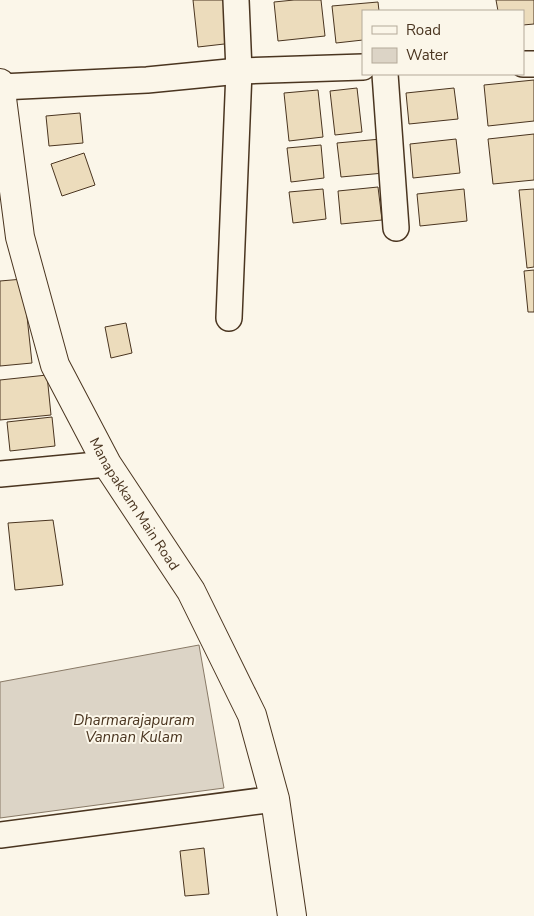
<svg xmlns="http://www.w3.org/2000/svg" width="534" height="916" font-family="'Nunito Sans',sans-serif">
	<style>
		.water { fill: #dcd4c6; stroke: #887966 }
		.building { fill: #ecdcbc; stroke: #4a3520 }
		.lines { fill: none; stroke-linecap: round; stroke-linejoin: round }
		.minor-casing { stroke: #4a3520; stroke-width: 28 }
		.secondary-casing { stroke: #4a3520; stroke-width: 30 }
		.minor { stroke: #fbf6e9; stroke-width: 25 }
		.secondary { stroke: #fbf6e9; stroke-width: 28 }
		.labels { text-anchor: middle; stroke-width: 4; stroke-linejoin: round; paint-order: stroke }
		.street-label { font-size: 14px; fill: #4a3520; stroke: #fbf6e9 }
		.water-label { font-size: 15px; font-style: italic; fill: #4a3520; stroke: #fbf6e9 }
	</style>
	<rect width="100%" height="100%" fill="#fbf6e9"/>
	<polygon class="water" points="199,645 224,788 0,818 0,682"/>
	<g class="building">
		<polygon points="193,0 228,0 233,43 198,47"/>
		<polygon points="294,0 321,0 325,36 278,41 274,2"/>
		<polygon points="496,0 534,0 534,24 523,25 523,11 498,11"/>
		<polygon points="378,2 379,11 363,11 363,40 336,43 332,6"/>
		<polygon points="534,80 534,121 488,126 484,85"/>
		<polygon points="357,88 362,132 335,135 330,91"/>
		<polygon points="454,88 458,119 409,124 406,93"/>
		<polygon points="318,90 323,137 289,141 284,93"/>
		<polygon points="80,113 83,143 49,146 46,116"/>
		<polygon points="534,134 534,180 493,184 488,139"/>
		<polygon points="381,139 384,173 341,177 337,143"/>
		<polygon points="456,139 460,173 413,178 410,144"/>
		<polygon points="321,145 324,178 291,182 287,148"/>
		<polygon points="84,153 95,185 62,196 51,164"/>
		<polygon points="378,187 382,220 341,224 338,191"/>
		<polygon points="323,189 326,219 293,223 289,192"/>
		<polygon points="464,189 467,221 420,226 417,194"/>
		<polygon points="534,189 534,267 527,268 519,190"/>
		<polygon points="534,270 534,312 528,312 524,271"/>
		<polygon points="23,279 32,363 0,366 0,281"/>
		<polygon points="126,323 132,353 111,358 105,327"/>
		<polygon points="47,375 51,415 0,420 0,380"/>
		<polygon points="52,417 55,446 10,451 7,422"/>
		<polygon points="53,520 63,585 15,590 8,523"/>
		<polygon points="204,848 209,894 185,896 180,851"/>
	</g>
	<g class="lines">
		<defs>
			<g id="minor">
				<polyline points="523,64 534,64"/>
				<polyline points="385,74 396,228"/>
				<polyline points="1,87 147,80 239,71 363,67"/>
				<polyline points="229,318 239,71 236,0"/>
				<polyline points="0,474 107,464"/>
				<polyline points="0,835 275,799"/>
			</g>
			<g id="secondary">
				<path id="s1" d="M0 83 20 237 55 365 107 464 191 591 252 715 275 799 292 916"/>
			</g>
		</defs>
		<use href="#minor" class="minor-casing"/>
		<use href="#secondary" class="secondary-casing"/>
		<use href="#minor" class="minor"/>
		<use href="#secondary" class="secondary"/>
	</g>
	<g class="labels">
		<g class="street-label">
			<text dy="5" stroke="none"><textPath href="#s1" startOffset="448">Manapakkam Main Road</textPath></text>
		</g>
		<g class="water-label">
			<text x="134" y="725">Dharmarajapuram<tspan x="134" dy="17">Vannan Kulam</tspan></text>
		</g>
	</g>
	<rect x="362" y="10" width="162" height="65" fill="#fbf6e9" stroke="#b4a999"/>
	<rect x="372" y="26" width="25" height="8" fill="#fbf6e9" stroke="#b4a999"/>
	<text x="406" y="35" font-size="15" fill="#4a3520">Road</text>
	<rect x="372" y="48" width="25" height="15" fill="#dcd4c6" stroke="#b4a999"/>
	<text x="406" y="60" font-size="15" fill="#4a3520">Water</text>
</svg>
